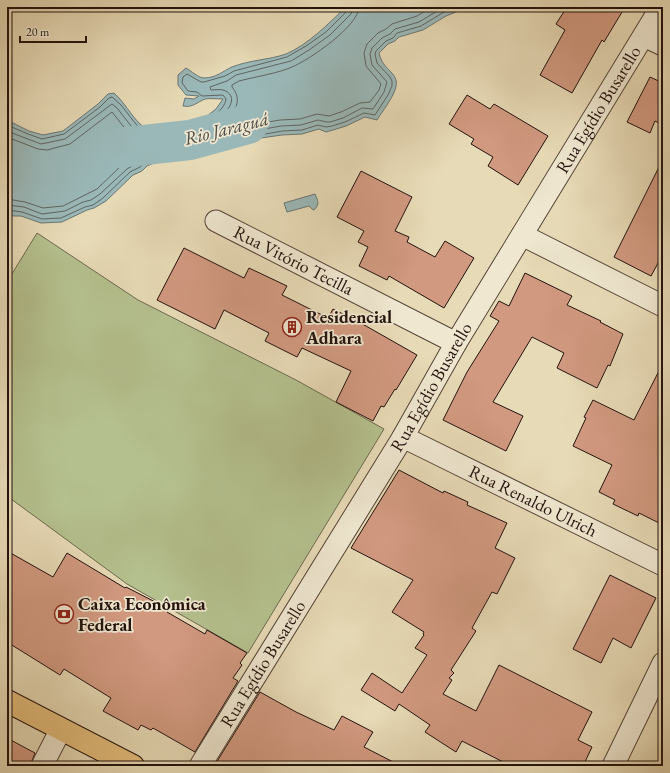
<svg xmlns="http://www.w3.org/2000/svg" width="670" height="773" font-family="'EB Garamond',serif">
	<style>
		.green { fill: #b4c08e; stroke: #6c694d }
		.water { fill: #9ab8b8; stroke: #6a7673 }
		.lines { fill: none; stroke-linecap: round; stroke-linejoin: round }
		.shore { stroke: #5e6562; stroke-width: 1 }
		.river { stroke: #9ab8b8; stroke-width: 40 }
		.building { fill: #d19980; stroke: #23120c }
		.street-casing { stroke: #544436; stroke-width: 23 }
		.primary-casing { stroke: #23120c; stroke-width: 24 }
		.street { stroke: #efe7d0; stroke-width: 21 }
		.primary { stroke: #e4bd7b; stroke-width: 22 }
		.labels { text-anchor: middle; stroke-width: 3.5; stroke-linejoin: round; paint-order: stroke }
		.street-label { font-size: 18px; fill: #23120c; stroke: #efe7d0 }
		.poi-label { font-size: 18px; font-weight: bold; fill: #23120c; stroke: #efe7d0; text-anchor: start }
		.water-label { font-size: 19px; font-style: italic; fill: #4d4c48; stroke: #efe7d0 }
	</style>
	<rect width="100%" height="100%" fill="#e7dab6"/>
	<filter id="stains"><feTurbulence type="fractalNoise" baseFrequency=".005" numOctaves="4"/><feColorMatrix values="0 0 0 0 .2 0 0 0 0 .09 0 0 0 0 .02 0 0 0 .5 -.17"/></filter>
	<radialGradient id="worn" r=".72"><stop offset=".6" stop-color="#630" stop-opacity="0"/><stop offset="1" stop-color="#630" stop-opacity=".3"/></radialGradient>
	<polygon class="green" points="37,233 138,300 296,380 384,429 248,653 127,584 7,496 7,282"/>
	<g class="water">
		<path d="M346 7H462L456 12 446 16 423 30 399 37 395 41 388 44 379 53C381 62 385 66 391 72 393 74 395 77 396 80 399 91 383 110 377 120L365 117 346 126 333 130 326 132 319 129 302 134 282 135 254 139 220 147 200 155 187 156 174 160 154 163 147 166 142 171 133 175 106 201 94 208 87 210 62 222 41 223 21 216H13L7 213V120L29 131 43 135 63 131 98 104 108 94 114 93C125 103 130 114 140 124 147 130 167 140 175 144L183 139 191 141 195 138 190 135V129L216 109 223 99C218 99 210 98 205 99 197 102 193 108 183 106L185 98 194 99 199 96 186 95 178 85V75L186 68C191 71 199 78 204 78 216 78 223 71 232 67 249 60 269 60 286 54 309 44 328 24 346 7Z"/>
		<path d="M315 194C318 201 320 204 314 210L312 209 309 206 287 212 284 203Z"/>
	</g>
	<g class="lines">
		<g class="shore">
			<path d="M353 7 351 14 330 35 309 50 291 61 236 75 227 81 210 87 211 90C215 90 219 89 223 90 227 91 229 93 231 96 236 109 210 125 202 131L204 143 253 131 281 126 301 125 318 120 327 122H330L343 118 362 108 373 109 384 92 387 82 372 65 370 54 372 48 382 38 390 34 395 29 419 22 444 7"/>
			<path d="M359 7C359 26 309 60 292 67 279 73 254 77 239 81L232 85V87C247 105 227 119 214 130V132L231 130 251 125 280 120 300 119 317 114 329 116 341 112 360 103 370 102 379 90 381 84 366 66 364 53 367 44 378 33 386 29 392 24 417 16 432 7"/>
			<path d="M7 125 28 134 42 139 64 134 100 107 109 98 112 97 121 105 139 128 157 138 162 142 175 148 184 144 193 145 198 139 195 131C203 124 225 111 226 99L223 95 202 96 197 92 188 91 182 83 183 77 187 74 201 82H204L225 76 234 71 287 57 306 46 326 32 347 11 348 7"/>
			<polyline points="7,131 41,144 65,139 112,104 117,108 135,131 166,151 165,153 152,154 143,158 137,163 127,169 100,194 91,200 83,202 65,211 42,214 24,207 7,205"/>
			<polyline points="7,137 38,149 47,150 70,144 112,112 131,136 149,148 123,164 97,189 63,206 43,208 25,202 7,199"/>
			<polyline points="7,210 22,212 42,219 61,218 85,207 93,205 103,198 130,172 140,167 145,162 152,159 173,157 186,152 200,151 219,144 254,136 282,131 302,130 318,125 326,127 332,126 345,122 364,113 375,115 388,95 392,86 392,81 390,77 377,63 375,54 376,51 386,41 393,38 397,33 421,26 444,12 456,7"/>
		</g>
		<polyline class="river" points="117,148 190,140 248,124"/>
	</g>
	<g class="building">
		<polygon points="567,7 625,7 604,42 602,40 572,93 540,75 565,30 556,24"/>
		<polygon points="650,77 663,83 663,125 655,121 650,133 627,122"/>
		<polygon points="467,95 490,109 494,104 548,136 518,185 488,166 493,157 471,144 474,139 449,124"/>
		<polygon points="663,159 663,254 651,276 614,257"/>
		<polygon points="361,171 412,197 395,231 409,237 407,242 435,257 445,241 474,258 444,308 389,276 387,280 359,266 368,247 358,242 364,231 337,217"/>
		<polygon points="184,248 244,278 249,268 287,286 282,295 328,318 333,309 359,322 417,355 396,390 395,389 384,407 381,406 373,421 336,402 351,371 302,348 297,357 265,341 269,333 224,310 215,329 157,300"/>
		<polygon points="525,273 572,296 567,305 601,321 600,322 623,334 610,366 608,365 597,388 557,368 564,353 532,337 493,402 523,416 506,451 443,420 467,372 499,321 490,316 499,301 509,306"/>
		<polygon points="663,363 663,525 639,513 638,516 613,504 615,500 599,492 612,465 573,446 586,418 584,417 593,400 634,420"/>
		<polygon points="399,470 443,493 444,491 468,502 467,505 507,523 495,548 515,558 497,594 492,592 472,628 476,631 451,670 454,673 449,678 452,680 443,694 476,711 499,665 592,712 578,740 592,747 583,766 511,766 462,741 456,752 425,732 430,725 399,704 395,711 361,690 372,673 402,693 427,655 415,648 424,635 423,634 424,632 392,612 413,580 351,548"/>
		<polygon points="7,551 53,577 67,553 125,588 126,587 169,609 167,612 205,634 207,630 247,653 240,663 242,665 233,678 238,681 195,752 153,728 151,730 141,725 138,730 103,711 111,698 64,669 60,675 7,642"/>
		<polygon points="610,575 656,598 631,648 613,638 601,663 573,649"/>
		<polygon points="260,692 296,712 334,730 342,716 373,732 364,747 401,766 222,766 216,763"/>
		<polygon points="7,738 35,753 30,766 7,766"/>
	</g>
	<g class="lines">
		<defs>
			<g id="street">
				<polyline points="644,36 663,45"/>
				<path id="s1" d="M216 221 456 343"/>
				<polyline points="522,235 663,306"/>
				<path id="s2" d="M403 437 663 565"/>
				<polyline points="42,766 61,729"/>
				<path id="s3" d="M200 766 403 437 456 343 661 7"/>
				<polyline points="613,766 663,663"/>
			</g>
			<polyline id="primary" points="7,701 133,766"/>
		</defs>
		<use href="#street" class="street-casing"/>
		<use href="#primary" class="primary-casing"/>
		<use href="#street" class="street"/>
		<use href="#primary" class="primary"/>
	</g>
	<defs>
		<symbol id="building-ring" viewBox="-11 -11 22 22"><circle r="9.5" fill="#efe7d0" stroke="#8f2418" stroke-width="1.5"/><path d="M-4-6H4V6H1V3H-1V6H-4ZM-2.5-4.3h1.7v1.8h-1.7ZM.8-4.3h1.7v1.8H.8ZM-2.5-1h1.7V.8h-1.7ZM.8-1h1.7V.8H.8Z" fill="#8f2418"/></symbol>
		<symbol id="bank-ring" viewBox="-11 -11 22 22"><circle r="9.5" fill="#efe7d0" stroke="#8f2418" stroke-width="1.5"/><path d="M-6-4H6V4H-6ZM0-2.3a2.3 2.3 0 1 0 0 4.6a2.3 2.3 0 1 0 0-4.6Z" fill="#8f2418"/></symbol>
	</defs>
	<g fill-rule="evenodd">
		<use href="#building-ring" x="281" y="316" width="22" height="22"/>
		<use href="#bank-ring" x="53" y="603" width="22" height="22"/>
	</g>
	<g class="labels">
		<g class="street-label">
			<text dy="6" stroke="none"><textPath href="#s3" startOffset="768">Rua Egídio Busarello</textPath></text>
			<text dy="6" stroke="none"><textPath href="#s1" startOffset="87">Rua Vitório Tecilla</textPath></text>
			<text dy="6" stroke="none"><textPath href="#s3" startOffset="444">Rua Egídio Busarello</textPath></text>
			<text dy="6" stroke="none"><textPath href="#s2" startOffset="145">Rua Renaldo Ulrich</textPath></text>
			<text dy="6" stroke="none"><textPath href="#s3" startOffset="120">Rua Egídio Busarello</textPath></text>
		</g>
		<g class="poi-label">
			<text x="306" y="323">Residencial<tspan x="306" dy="21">Adhara</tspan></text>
			<text x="78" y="610">Caixa Econômica<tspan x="78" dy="21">Federal</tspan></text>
		</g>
		<g class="water-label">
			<text transform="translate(226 128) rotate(-14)" y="7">Rio Jaraguá</text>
		</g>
	</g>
	<rect width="670" height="773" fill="none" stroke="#e7dab6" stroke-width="24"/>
	<rect x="8" y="8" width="654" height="757" fill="none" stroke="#23120c" stroke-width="2"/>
	<rect x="12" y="12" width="646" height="749" fill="none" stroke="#23120c"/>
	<path d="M20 36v6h66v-6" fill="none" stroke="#23120c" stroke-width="2"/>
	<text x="26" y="36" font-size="12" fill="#23120c" stroke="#efe7d0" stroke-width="3" paint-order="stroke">20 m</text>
	<rect width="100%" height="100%" filter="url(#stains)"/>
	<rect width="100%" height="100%" fill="url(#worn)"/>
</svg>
